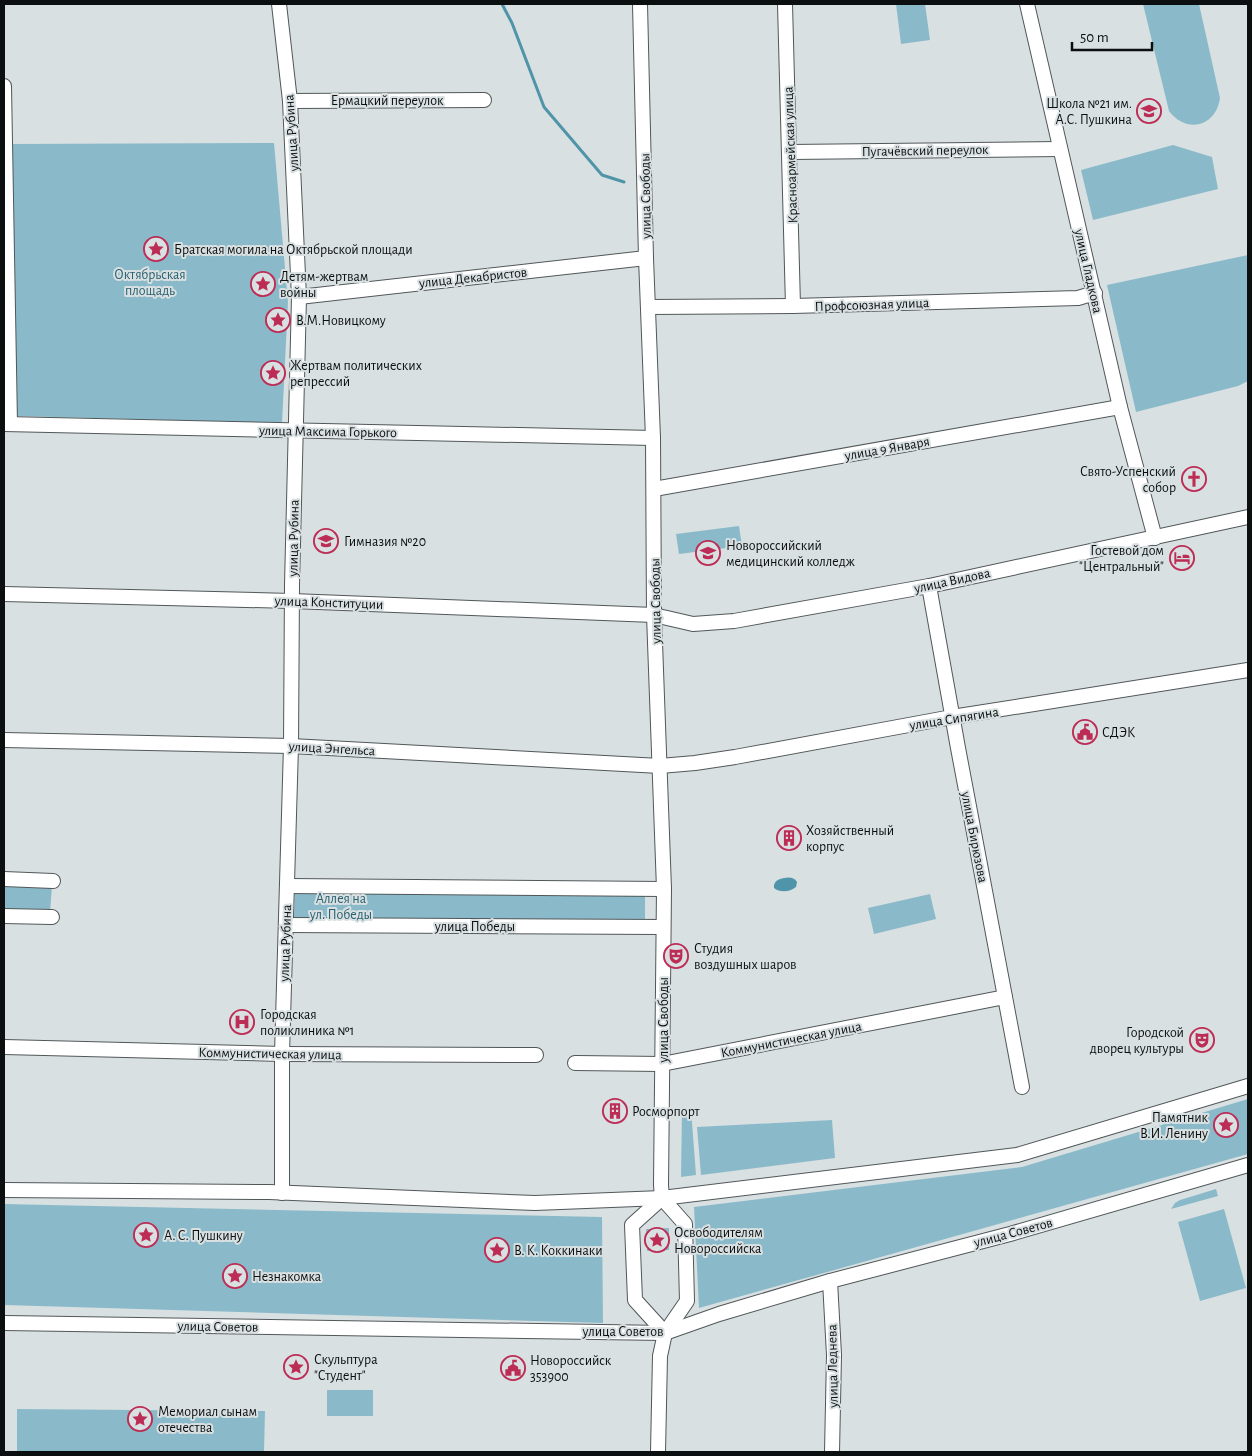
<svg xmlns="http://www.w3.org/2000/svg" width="1252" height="1456" font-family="'Alegreya Sans',sans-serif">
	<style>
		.green { fill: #8abac9 }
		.water { fill: #4f94a8 }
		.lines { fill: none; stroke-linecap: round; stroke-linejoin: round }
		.stream { stroke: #4f94a8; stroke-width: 3 }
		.minor-casing { stroke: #515759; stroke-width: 16 }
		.minor { stroke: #fff; stroke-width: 14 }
		.labels { text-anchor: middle; stroke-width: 4; stroke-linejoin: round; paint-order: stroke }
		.street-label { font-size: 14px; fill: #0c0f0f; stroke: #d9e0e2 }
		.poi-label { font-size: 14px; fill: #0c0f0f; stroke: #d9e0e2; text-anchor: start }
		.park-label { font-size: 14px; fill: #296070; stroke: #d9e0e2 }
	</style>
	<rect width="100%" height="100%" fill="#d9e0e2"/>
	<g class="green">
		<polygon points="896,4 925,4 930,40 901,44"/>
		<path d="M1143 4H1199L1220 98C1216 127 1186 134 1169 111Z"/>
		<polygon points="274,143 288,302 282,423 17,416 10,144"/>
		<polygon points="1173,145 1212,157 1218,189 1093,220 1081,170"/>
		<polygon points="1248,255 1248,381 1238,386 1136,412 1107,285"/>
		<polygon points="739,526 742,546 679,554 676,534"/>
		<polygon points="4,885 52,886 50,912 4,910"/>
		<polygon points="295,890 645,896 645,923 294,920"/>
		<polygon points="930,894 936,919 874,934 868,908"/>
		<polygon points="1248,1099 1248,1154 699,1308 694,1207 1022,1167"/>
		<polygon points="682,1109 691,1109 696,1175 681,1177"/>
		<polygon points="832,1120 835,1158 701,1175 697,1127"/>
		<polygon points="1216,1189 1218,1196 1171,1209 1175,1203 1180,1200"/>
		<polygon points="4,1204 602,1217 603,1323 4,1305"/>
		<polygon points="1224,1209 1246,1288 1200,1301 1178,1222"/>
		<polygon points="669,1228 669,1250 647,1251 646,1229"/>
		<rect x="327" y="1390" width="46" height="26"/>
		<polygon points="17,1409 265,1411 264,1452 17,1452"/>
	</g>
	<path class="water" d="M784 878C789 877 794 877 797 882L796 887C790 892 780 893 774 888 773 881 779 879 784 878Z"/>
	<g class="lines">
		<polyline class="stream" points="502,4 512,23 544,107 602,175 624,182"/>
		<defs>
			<g id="minor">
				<polyline points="279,4 290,101 299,297 292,585 291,746 282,1054 282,1193"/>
				<polyline points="640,4 646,258 653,438 654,615 664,889 661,1185 662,1198 685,1224 687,1301 665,1333 660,1356 658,1452"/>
				<polyline points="785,4 793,306"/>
				<polyline points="1027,4 1120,407 1155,538"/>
				<polyline points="4,86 10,424"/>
				<polyline points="290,101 484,100"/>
				<polyline points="790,152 1060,149"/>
				<polyline points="299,297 646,258"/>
				<polyline points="649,307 793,306 1078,298 1095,293"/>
				<polyline points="4,424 653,438"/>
				<polyline points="654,489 1120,407"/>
				<polyline points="929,586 958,748 1022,1087"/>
				<polyline points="4,594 292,601 654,615 693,624 734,621 929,586 1248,517"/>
				<polyline points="4,740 291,746 660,766 695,763 735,757 952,717 1248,670"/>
				<polyline points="4,879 53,881"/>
				<polyline points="287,886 664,889"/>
				<polyline points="4,916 52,917"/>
				<polyline points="286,925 663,927"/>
				<polyline points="4,1047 282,1054 536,1055"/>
				<polyline points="575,1063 662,1064 1005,997"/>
				<polyline points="4,1190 269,1192 535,1203 662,1198 1017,1155 1248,1086"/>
				<polyline points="662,1198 632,1225 635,1300 665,1333"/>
				<polyline points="830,1281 834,1355 832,1452"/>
				<polyline points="4,1323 665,1333 719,1314 830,1281 1010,1234 1248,1165"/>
			</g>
		</defs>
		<use href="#minor" class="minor-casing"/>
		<use href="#minor" class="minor"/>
	</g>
	<defs>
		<symbol id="school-ring" viewBox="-11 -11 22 22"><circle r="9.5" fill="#d9e0e2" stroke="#bc2c55" stroke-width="1.5"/><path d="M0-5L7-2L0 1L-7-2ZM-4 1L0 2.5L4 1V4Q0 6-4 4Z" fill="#bc2c55"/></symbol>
		<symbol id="sight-ring" viewBox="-11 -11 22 22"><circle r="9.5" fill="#d9e0e2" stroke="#bc2c55" stroke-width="1.5"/><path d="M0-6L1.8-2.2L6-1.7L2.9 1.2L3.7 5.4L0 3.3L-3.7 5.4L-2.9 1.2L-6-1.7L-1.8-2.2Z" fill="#bc2c55"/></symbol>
		<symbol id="church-ring" viewBox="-11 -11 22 22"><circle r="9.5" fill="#d9e0e2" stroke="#bc2c55" stroke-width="1.5"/><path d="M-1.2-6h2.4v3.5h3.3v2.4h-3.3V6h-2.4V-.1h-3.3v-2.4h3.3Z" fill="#bc2c55"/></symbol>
		<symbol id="university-ring" viewBox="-11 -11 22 22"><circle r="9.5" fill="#d9e0e2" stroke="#bc2c55" stroke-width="1.5"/><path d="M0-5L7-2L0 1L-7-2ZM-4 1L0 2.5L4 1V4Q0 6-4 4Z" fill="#bc2c55"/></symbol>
		<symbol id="hotel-ring" viewBox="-11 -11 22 22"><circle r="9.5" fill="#d9e0e2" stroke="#bc2c55" stroke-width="1.5"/><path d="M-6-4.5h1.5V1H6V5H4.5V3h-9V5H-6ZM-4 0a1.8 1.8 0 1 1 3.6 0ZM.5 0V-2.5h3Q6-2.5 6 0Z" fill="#bc2c55"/></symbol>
		<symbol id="civic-ring" viewBox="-11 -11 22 22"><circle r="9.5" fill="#d9e0e2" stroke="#bc2c55" stroke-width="1.5"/><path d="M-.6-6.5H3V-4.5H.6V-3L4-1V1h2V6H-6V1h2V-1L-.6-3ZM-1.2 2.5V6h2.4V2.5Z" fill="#bc2c55"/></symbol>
		<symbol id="building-ring" viewBox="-11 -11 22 22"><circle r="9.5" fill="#d9e0e2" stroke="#bc2c55" stroke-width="1.5"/><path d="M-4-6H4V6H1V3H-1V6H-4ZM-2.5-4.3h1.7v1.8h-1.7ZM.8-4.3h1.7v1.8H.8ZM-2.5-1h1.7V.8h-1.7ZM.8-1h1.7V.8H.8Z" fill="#bc2c55"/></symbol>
		<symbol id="theatre-ring" viewBox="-11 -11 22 22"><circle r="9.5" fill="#d9e0e2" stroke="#bc2c55" stroke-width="1.5"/><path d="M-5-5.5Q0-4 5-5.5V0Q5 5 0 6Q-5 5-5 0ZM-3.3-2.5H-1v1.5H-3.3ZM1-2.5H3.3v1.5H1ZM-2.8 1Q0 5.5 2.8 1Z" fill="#bc2c55"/></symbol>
		<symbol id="hospital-ring" viewBox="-11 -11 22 22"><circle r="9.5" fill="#d9e0e2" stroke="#bc2c55" stroke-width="1.5"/><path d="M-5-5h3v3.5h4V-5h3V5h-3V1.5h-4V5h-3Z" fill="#bc2c55"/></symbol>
	</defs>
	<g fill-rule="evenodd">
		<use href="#school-ring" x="1135" y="97" width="28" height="28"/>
		<use href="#sight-ring" x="142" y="235" width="28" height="28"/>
		<use href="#sight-ring" x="249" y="270" width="28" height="28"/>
		<use href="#sight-ring" x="264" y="306" width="28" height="28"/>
		<use href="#sight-ring" x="259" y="359" width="28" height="28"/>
		<use href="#church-ring" x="1180" y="465" width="28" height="28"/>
		<use href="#school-ring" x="312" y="527" width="28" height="28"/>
		<use href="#university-ring" x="694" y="539" width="28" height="28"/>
		<use href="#hotel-ring" x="1168" y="544" width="28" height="28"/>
		<use href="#civic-ring" x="1071" y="718" width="28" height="28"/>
		<use href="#building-ring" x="775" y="824" width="28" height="28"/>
		<use href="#theatre-ring" x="662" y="942" width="28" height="28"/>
		<use href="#hospital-ring" x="228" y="1008" width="28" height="28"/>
		<use href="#theatre-ring" x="1188" y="1026" width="28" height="28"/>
		<use href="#building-ring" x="601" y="1097" width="28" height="28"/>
		<use href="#sight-ring" x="1212" y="1111" width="28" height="28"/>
		<use href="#sight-ring" x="132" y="1221" width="28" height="28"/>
		<use href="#sight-ring" x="643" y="1226" width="28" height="28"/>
		<use href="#sight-ring" x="483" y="1236" width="28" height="28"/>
		<use href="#sight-ring" x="221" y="1262" width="28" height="28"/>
		<use href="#sight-ring" x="282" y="1353" width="28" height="28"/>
		<use href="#civic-ring" x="499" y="1354" width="28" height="28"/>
		<use href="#sight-ring" x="126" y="1405" width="28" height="28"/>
	</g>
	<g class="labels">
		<g class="street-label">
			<text x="387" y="105">Ермацкий переулок</text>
			<text transform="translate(291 133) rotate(-94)" y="5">улица Рубина</text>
			<text transform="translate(925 150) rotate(-1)" y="5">Пугачёвский переулок</text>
			<text transform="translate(790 155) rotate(-92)" y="5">Красноармейская улица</text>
			<text transform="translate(645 196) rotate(-91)" y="5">улица Свободы</text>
			<text transform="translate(1089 271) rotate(77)" y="5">улица Гладкова</text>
			<text transform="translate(473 277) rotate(-6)" y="5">улица Декабристов</text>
			<text transform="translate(872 304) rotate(-2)" y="5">Профсоюзная улица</text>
			<text transform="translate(328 431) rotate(1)" y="5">улица Максима Горького</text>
			<text transform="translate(887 448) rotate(-10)" y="5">улица 9 Января</text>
			<text transform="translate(293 538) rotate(-89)" y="5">улица Рубина</text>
			<text transform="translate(952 580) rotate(-12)" y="5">улица Видова</text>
			<text transform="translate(655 601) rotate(-91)" y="5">улица Свободы</text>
			<text transform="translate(329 602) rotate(2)" y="5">улица Конституции</text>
			<text transform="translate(954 718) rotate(-9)" y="5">улица Сипягина</text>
			<text transform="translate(332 748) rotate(3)" y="5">улица Энгельса</text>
			<text transform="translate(975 837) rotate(79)" y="5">улица Бирюзова</text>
			<text x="475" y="931">улица Победы</text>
			<text transform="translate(285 943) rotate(-88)" y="5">улица Рубина</text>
			<text transform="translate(663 1020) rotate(-90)" y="5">улица Свободы</text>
			<text transform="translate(791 1039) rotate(-11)" y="5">Коммунистическая улица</text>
			<text transform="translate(270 1053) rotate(1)" y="5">Коммунистическая улица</text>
			<text transform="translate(1013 1232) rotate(-15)" y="5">улица Советов</text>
			<text transform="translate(218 1326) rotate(1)" y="5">улица Советов</text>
			<text x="623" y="1336">улица Советов</text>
			<text transform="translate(832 1366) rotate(-91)" y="5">улица Леднева</text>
		</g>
		<g class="poi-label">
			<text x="1132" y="108" text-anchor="end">Школа №21 им.<tspan x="1132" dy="16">А.С. Пушкина</tspan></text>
			<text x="174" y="254">Братская могила на Октябрьской площади</text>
			<text x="280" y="281">Детям-жертвам<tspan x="280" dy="16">войны</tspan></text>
			<text x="296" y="325">В.М.Новицкому</text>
			<text x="290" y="370">Жертвам политических<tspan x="290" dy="16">репрессий</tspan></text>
			<text x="1176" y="476" text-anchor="end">Свято-Успенский<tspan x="1176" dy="16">собор</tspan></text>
			<text x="344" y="546">Гимназия №20</text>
			<text x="726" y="550">Новороссийский<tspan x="726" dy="16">медицинский колледж</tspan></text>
			<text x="1164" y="555" text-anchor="end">Гостевой дом<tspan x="1164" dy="16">"Центральный"</tspan></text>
			<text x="1102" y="737">СДЭК</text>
			<text x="806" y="835">Хозяйственный<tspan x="806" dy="16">корпус</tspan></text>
			<text x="694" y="953">Студия<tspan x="694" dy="16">воздушных шаров</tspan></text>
			<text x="260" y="1019">Городская<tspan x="260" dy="16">поликлиника №1</tspan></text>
			<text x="1184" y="1037" text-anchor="end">Городской<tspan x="1184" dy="16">дворец культуры</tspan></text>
			<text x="632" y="1116">Росморпорт</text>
			<text x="1208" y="1122" text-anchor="end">Памятник<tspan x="1208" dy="16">В.И. Ленину</tspan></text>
			<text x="674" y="1237">Освободителям<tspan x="674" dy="16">Новороссийска</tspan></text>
			<text x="164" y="1240">А. С. Пушкину</text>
			<text x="514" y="1255">В. К. Коккинаки</text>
			<text x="252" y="1281">Незнакомка</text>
			<text x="314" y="1364">Скульптура<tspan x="314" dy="16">"Студент"</tspan></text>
			<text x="530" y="1365">Новороссийск<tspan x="530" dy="16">353900</tspan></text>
			<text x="158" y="1416">Мемориал сынам<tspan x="158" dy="16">отечества</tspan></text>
		</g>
		<g class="park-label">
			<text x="150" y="279">Октябрьская<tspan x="150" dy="16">площадь</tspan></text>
			<text x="341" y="903">Аллея на<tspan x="341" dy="16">ул. Победы</tspan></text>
		</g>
	</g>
	<rect width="1252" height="1456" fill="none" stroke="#0c0f0f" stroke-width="10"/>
	<path d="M1072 42v8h80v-8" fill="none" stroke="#0c0f0f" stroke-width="2.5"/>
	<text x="1080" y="42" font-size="15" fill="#0c0f0f" stroke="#d9e0e2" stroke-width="4" paint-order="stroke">50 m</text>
</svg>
